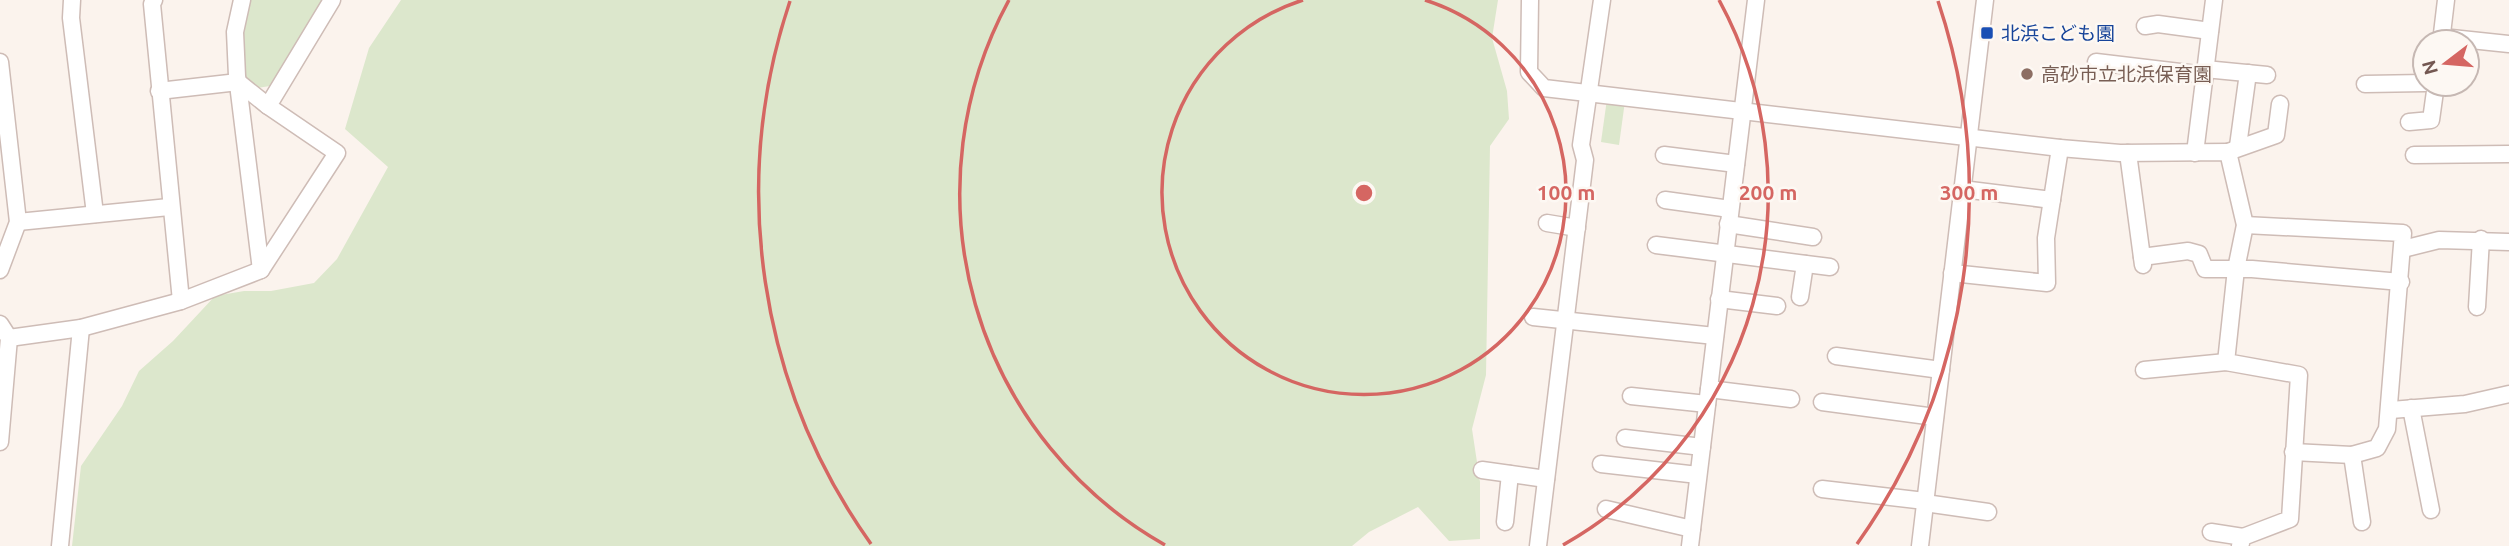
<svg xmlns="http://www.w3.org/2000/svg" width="2509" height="546" font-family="Ubuntu,'Noto Sans JP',sans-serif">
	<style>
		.green { fill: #dce7cc }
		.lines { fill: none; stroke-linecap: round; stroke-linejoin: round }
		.minor-casing { stroke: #cebcb6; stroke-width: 19 }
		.minor { stroke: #fff; stroke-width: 16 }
		.ring { fill: none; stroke: #d56662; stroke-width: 3.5 }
		.transit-dot { fill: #1a4fb4; stroke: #fdf8f3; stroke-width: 2.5 }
		.education-dot { fill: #8d6e63; stroke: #fdf8f3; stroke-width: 2.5 }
		.labels { text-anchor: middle; stroke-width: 5; stroke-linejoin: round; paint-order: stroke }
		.transit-label { font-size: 19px; fill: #164399; stroke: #fdf8f3; text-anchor: start }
		.education-label { font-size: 19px; fill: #785e54; stroke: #fdf8f3; text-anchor: start }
		.centre { fill: #d56662; stroke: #fdf8f3; stroke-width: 3.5 }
		.ring-label { font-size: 21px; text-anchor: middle; font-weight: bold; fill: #d56662; stroke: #fdf8f3; stroke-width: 5; stroke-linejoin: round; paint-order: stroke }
	</style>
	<rect width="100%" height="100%" fill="#fbf3ed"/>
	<g class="green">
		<path d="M250 0H322L270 86 257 88C229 68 241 29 250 0Z"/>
		<polygon points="401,0 1498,0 1492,38 1507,91 1509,119 1490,146 1486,375 1472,429 1480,482 1480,539 1449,541 1418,507 1369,532 1352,546 72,546 81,466 122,406 139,371 173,341 215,296 244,291 271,291 314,283 337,259 388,167 345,129 369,48"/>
		<polygon points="1607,99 1625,101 1619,145 1601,142"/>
	</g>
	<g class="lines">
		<defs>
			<g id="minor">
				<polyline points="72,0 71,18 95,214"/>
				<polyline points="154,0 152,4 181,301"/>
				<polyline points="242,0 235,32 237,76 261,270"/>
				<polyline points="1530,0 1529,72 1544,88 2060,148 2120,153 2228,152 2245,225 2236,269 2226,362 2299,375 2290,519 2243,537 2240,546"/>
				<polyline points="2145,26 2158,24 2210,31"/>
				<polyline points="2442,37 2509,44"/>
				<polyline points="2441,42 2446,0"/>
				<polyline points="0,62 18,222 0,270"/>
				<polyline points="2096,62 2205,75"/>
				<polyline points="2205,69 2267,75"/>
				<polyline points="2365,84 2425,83"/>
				<polyline points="159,91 238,82 268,106"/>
				<polyline points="2409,122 2431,120 2436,84"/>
				<polyline points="2238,146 2248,73"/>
				<polyline points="2228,152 2276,135 2280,104"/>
				<polyline points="2128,153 2143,265"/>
				<polyline points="2195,153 2214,0"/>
				<polyline points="1664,155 1736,164"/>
				<polyline points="2414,155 2509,154"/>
				<polyline points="1962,189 2052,200"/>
				<polyline points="1665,200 1730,209"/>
				<polyline points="18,222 169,207"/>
				<polyline points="1547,223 1577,228"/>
				<polyline points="1728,224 1813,237"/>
				<polyline points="2245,225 2403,233 2387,429 2377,448 2352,455 2293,452"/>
				<polyline points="1656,245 1830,267"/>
				<polyline points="2403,249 2439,240 2509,242"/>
				<polyline points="2142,257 2188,251 2199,254 2205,269 2252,269 2401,282"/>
				<polyline points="1952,273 2047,283 2046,238 2060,148"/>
				<polyline points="1800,297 1805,264"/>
				<polyline points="1719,299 1777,306"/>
				<polyline points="2477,307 2481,239"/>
				<polyline points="1533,317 1715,336"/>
				<polyline points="0,324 9,338 0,442"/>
				<polyline points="9,338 81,328 181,301 261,270 337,153 268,106 332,0"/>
				<polyline points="1836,356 1941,370"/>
				<polyline points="2144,370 2226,362"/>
				<polyline points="1709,389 1791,399"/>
				<polyline points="1631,396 1707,404"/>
				<polyline points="1822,402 1935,417"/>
				<polyline points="2411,408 2431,510"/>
				<polyline points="2391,410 2465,404 2509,394"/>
				<polyline points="1625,438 1702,447"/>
				<polyline points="2352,455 2362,522"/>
				<polyline points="1601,464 1698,475"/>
				<polyline points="1482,470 1546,479"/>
				<polyline points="1822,489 1925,501"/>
				<polyline points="1925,503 1988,512"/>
				<polyline points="1606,509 1692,529"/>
				<polyline points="1505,522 1510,474"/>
				<polyline points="2211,532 2243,537"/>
				<polyline points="60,546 81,328"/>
				<polyline points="1538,546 1585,160 1581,145 1602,0"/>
				<polyline points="1690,546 1756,0"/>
				<polyline points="1920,546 1985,0"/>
			</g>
		</defs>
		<use href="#minor" class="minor-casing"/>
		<use href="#minor" class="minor"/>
	</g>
	<g class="ring">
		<path d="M1425 0A202 202 0 1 1 1303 0"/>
		<path d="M1165 545A404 404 0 0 1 1009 0M1719 0A404 404 0 0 1 1563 545"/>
		<path d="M871 544A605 605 0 0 1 790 1M1938 1A605 605 0 0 1 1857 544"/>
	</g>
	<rect class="transit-dot" x="1980" y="26" width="14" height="14" rx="3.5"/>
	<circle class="education-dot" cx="2027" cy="74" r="7"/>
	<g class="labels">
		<g class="transit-label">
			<text x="2001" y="40">北浜こども園</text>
		</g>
		<g class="education-label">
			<text x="2041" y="81">高砂市立北浜保育園</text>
		</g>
	</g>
	<circle cx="1364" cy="193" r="10" class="centre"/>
	<g class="ring-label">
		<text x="1566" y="200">100 m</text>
		<text x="1768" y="200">200 m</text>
		<text x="1969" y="200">300 m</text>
	</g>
	<g transform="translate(2446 63) rotate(254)"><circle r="33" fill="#fdf8f3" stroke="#c6b8b3" stroke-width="2"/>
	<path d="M0-5L12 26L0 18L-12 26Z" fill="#d56662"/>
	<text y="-10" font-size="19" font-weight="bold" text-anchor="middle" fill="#745852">N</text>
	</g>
</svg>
